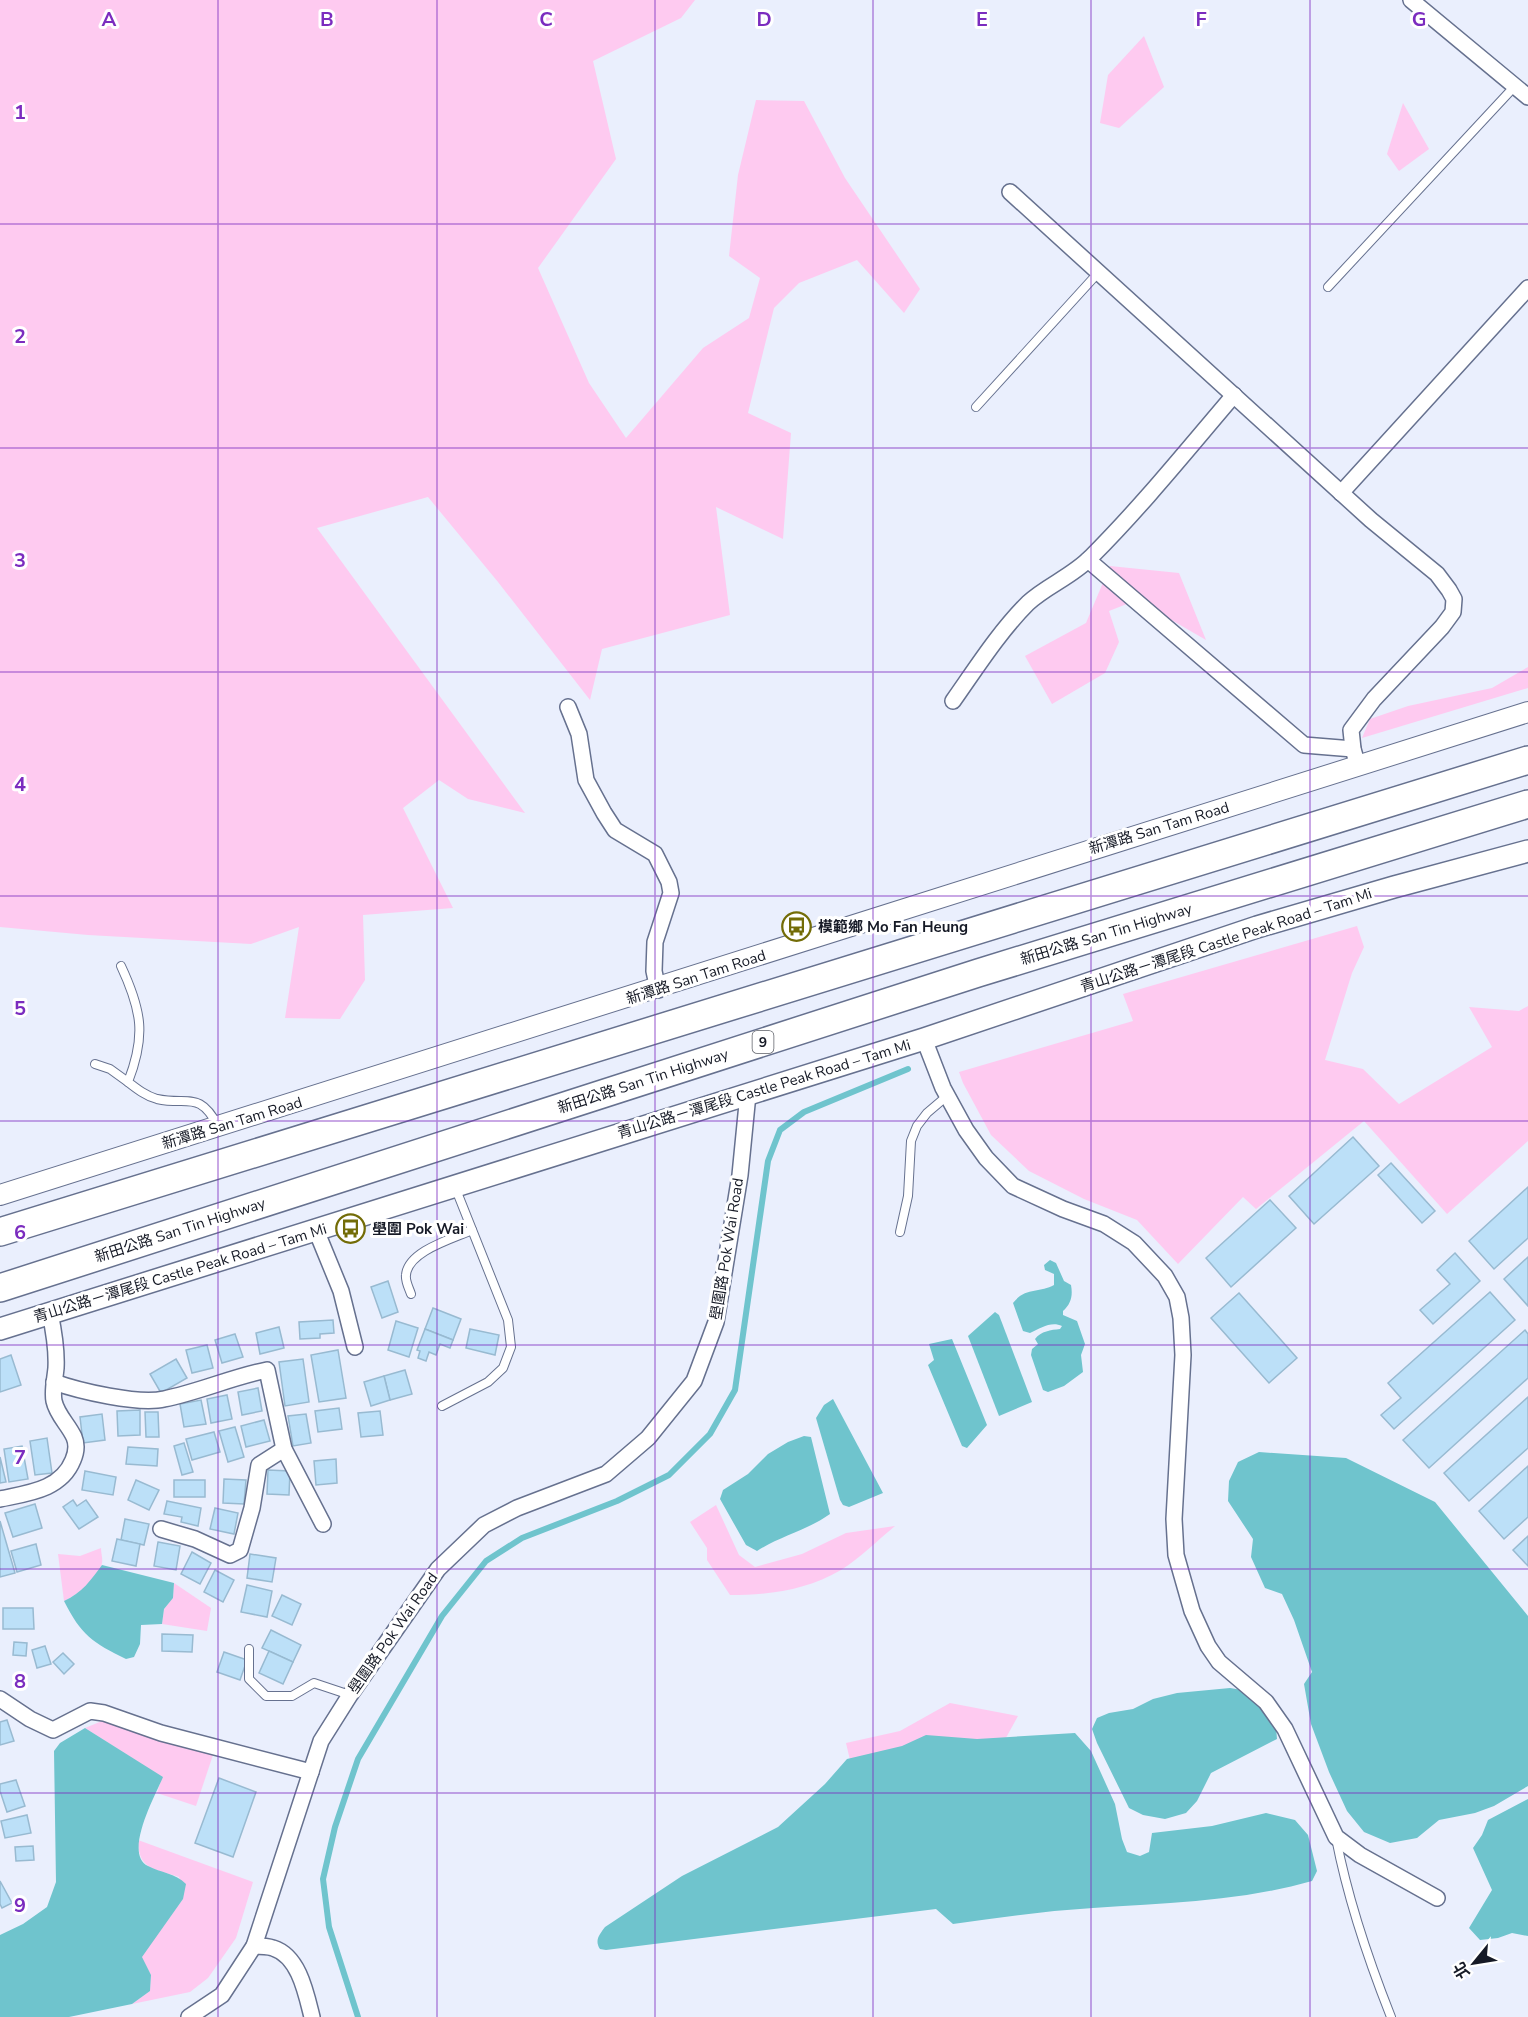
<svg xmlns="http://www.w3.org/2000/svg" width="1528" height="2017" font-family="'Nunito Sans','Noto Sans TC',sans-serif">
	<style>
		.green { fill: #fecaf0 }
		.water { fill: #6fc4cd }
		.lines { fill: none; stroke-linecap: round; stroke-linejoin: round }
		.stream { stroke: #6fc4cd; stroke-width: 6 }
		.building { fill: #bce0f8; stroke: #98bad1; stroke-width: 1.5 }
		.service-casing { stroke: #66718f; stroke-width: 10 }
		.minor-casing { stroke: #66718f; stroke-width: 18 }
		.tertiary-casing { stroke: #66718f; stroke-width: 22 }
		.secondary-casing { stroke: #66718f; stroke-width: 24 }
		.motorway-casing { stroke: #66718f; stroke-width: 30 }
		.service { stroke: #fff; stroke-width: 8 }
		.minor { stroke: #fff; stroke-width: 15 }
		.tertiary { stroke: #fff; stroke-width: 20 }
		.secondary { stroke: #fff; stroke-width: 21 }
		.motorway { stroke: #fff; stroke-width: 27 }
		.grid { fill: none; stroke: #7b2cbf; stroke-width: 1.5; stroke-opacity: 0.55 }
		.labels { text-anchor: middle; stroke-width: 6; stroke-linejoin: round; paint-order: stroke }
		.shield { fill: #fff; stroke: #5c5f67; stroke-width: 1.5 }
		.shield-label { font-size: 14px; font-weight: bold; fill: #161a26 }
		.street-label { font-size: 15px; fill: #161a26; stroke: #fff }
		.poi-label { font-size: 15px; font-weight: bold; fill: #161a26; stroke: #fff; text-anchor: start }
		.grid-label { font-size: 20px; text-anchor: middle; font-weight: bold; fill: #7b2cbf; stroke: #fff; stroke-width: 6; stroke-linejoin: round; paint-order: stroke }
	</style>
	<rect width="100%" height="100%" fill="#eaeffd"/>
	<g class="green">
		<polygon points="0,0 695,0 681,18 593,61 616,159 538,268 589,383 626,438 703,348 749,318 760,278 729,256 738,175 756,100 804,101 845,178 920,289 904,313 857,260 799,283 774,308 748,413 791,433 783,539 716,507 730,615 602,649 590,700 498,582 428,497 317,528 525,813 468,799 439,780 403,808 453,908 363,915 365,980 340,1019 285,1018 299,927 251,944 88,935 0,927"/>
		<polygon points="1144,36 1164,87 1119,128 1100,123 1108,75"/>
		<polygon points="1403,103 1429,149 1399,171 1387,154"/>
		<polygon points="1110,566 1179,573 1206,640 1137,600 1109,611 1119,642 1105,673 1052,704 1025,656 1086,623"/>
		<polygon points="1528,667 1528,688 1362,738 1370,719 1408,706 1492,688"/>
		<polygon points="1357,926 1364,947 1352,973 1325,1060 1363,1069 1399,1104 1492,1047 1469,1007 1519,1011 1528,1006 1528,1141 1447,1214 1364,1121 1256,1209 1243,1197 1178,1264 1137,1220 1084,1199 1029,1171 991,1135 963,1083 959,1072 1133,1021 1123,994"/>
		<path d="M716 1505 739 1555 755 1567 802 1554 846 1533 895 1526C878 1540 860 1558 841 1570 807 1590 770 1595 730 1595L707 1560V1548L690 1522Z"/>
		<path d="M101 1548C101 1553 103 1559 102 1563 100 1578 77 1595 64 1601L58 1554 80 1556Z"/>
		<polygon points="174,1583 211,1608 207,1631 162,1624 164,1609 173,1598"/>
		<polygon points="950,1703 1018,1716 997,1754 854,1777 846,1743 900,1731"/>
		<polygon points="113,1720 213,1755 196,1806 157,1793 162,1777 85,1728 102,1721"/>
		<path d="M138 1840 253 1882 236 1938 208 1978 190 1992 132 2004 150 1991 151 1975 141 1957 183 1899 179 1877C155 1869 138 1870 138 1840Z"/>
	</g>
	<g class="water">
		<path d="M1050 1260 1056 1263 1064 1281 1071 1285C1073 1296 1071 1304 1063 1311V1315L1077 1321 1085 1344 1081 1355 1083 1372 1064 1386 1048 1392 1043 1390 1031 1355 1032 1349 1038 1344 1035 1339C1041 1331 1051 1330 1060 1329L1062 1326C1051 1321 1041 1328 1030 1333L1023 1331 1013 1303C1025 1287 1040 1293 1054 1285V1274L1045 1270 1044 1265Z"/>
		<polygon points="995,1312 999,1315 1032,1402 999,1416 968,1336"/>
		<polygon points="952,1339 987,1425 967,1448 962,1446 928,1365 934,1360 929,1344"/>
		<polygon points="833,1399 883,1493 849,1507 843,1505 840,1500 816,1418 824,1405"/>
		<path d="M804 1436 811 1437 830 1514C808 1530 780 1536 757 1551L746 1545 720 1499 723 1490 748 1474 768 1454 788 1442Z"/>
		<polygon points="1259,1452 1346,1458 1435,1502 1528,1616 1528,1786 1494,1806 1475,1813 1439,1820 1417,1838 1390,1843 1364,1832 1347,1811 1329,1772 1311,1724 1304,1684 1312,1672 1294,1620 1282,1594 1265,1588 1251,1557 1253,1539 1228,1501 1229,1481 1238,1462"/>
		<path d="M102 1565 174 1583 173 1598 164 1609 162 1624 141 1625 140 1644 134 1657 126 1659C93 1643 81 1635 64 1601 82 1593 91 1580 102 1565Z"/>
		<polygon points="1230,1688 1260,1693 1276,1727 1277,1739 1211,1773 1197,1801 1186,1813 1165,1819 1143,1815 1129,1808 1097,1743 1092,1729 1097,1718 1109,1713 1133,1709 1153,1699 1177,1693"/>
		<path d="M85 1728 163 1777C155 1796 123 1854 148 1866 161 1873 175 1873 186 1884L183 1899 142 1957 151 1975 150 1991 132 2004 69 2017H0V1935L23 1924 47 1907 56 1882 54 1751 60 1743Z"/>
		<path d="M1075 1733 1091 1751 1115 1804 1122 1839 1127 1852 1140 1856 1149 1852 1152 1833 1212 1826 1266 1813 1295 1820 1308 1835 1317 1871 1312 1881C1232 1904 1150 1903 1067 1910 1029 1913 991 1919 953 1924L936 1909 606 1950 600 1949C594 1940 600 1934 605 1927L682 1876 778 1827 825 1784 847 1759 902 1746 926 1735 977 1739Z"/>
		<polygon points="1528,1799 1528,1936 1512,1933 1498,1938 1480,1940 1469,1928 1492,1890 1473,1848 1482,1835 1488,1820"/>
	</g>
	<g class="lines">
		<polyline class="stream" points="358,2017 329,1927 323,1879 335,1827 358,1759 442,1616 486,1561 522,1538 617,1501 669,1475 710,1434 735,1390 768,1161 780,1130 804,1112 908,1069"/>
	</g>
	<g class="building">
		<polygon points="1353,1137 1379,1166 1314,1224 1289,1196"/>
		<polygon points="1391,1163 1435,1211 1422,1223 1378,1175"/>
		<polygon points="1528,1187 1528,1238 1494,1269 1469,1241"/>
		<polygon points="1270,1200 1296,1228 1231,1287 1206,1258"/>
		<polygon points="1455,1253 1480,1281 1433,1324 1420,1310 1450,1284 1437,1270"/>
		<polygon points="1528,1257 1528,1306 1504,1279"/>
		<polygon points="388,1281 398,1312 382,1318 371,1287"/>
		<polygon points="1490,1292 1515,1320 1394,1429 1381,1415 1401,1398 1388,1383"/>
		<polygon points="1239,1293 1297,1358 1269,1383 1211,1318"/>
		<polygon points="433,1308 461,1319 453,1340 425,1329"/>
		<polygon points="333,1320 334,1333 320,1334 320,1338 300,1339 299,1322"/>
		<polygon points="396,1321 418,1328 409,1357 388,1350"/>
		<polygon points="279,1327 284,1348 260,1354 256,1333"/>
		<polygon points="425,1329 453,1340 450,1348 440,1344 436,1355 429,1352 426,1361 418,1358 420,1351 417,1350"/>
		<polygon points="470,1329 499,1335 495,1355 466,1348"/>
		<polygon points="1525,1330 1528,1334 1528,1378 1429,1468 1403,1440"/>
		<polygon points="235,1334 243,1357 222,1363 215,1340"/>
		<polygon points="207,1345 213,1368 192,1373 186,1350"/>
		<polygon points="338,1350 346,1398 319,1402 311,1355"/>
		<polygon points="11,1355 21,1385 0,1392 0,1359"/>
		<polygon points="176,1359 187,1378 161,1393 150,1374"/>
		<polygon points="303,1359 309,1402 285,1406 279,1362"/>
		<polygon points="405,1370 412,1394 390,1400 384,1376"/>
		<polygon points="384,1376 390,1400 371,1406 364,1382"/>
		<polygon points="258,1388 262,1411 242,1415 238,1392"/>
		<polygon points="227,1395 232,1419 211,1423 207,1399"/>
		<polygon points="1528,1397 1528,1448 1469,1501 1444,1473"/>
		<polygon points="201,1400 206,1424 184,1427 180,1404"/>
		<polygon points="339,1408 342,1429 318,1432 315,1411"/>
		<polygon points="140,1410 140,1435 118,1436 117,1411"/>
		<polygon points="380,1411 383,1435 361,1437 358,1413"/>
		<polygon points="145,1412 158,1412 159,1437 146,1437"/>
		<polygon points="102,1414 105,1440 83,1443 80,1417"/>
		<polygon points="306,1414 311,1443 293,1446 288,1416"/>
		<polygon points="264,1420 270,1441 246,1447 241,1426"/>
		<polygon points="235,1427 244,1457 228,1462 219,1431"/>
		<polygon points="214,1432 220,1452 192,1460 186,1439"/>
		<polygon points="47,1438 52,1473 35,1475 30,1441"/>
		<polygon points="184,1443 193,1472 182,1475 174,1446"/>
		<polygon points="22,1446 28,1479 9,1482 4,1449"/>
		<polygon points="128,1447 158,1449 157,1466 126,1464"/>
		<polygon points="0,1457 6,1482 0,1483"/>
		<polygon points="336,1459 337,1483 316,1485 314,1461"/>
		<polygon points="1528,1466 1528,1517 1504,1539 1479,1511"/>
		<polygon points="268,1470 290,1471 289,1495 267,1494"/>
		<polygon points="85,1471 116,1477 113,1495 82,1490"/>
		<polygon points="224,1479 246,1480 244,1504 223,1503"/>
		<polygon points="136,1480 159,1490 149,1510 128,1500"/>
		<rect x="174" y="1480" width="31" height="17"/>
		<polygon points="73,1500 77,1506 86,1500 98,1517 79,1529 63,1507"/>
		<polygon points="167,1501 201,1508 198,1526 181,1522 182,1517 164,1514"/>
		<polygon points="35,1504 42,1528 13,1537 5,1513"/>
		<polygon points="215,1508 238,1513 234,1534 210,1529"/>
		<polygon points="125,1519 149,1524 144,1545 121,1540"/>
		<polygon points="0,1521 15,1573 0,1577"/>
		<polygon points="1528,1536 1528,1566 1513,1550"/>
		<polygon points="117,1539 140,1544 136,1566 112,1561"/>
		<polygon points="158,1542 180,1546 176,1570 154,1566"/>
		<polygon points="36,1544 41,1565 17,1572 11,1551"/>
		<polygon points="192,1552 211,1563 200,1584 181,1574"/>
		<polygon points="250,1554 276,1558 272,1582 247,1578"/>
		<polygon points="215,1570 234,1580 223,1602 204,1592"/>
		<polygon points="247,1585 272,1591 267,1617 241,1612"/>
		<polygon points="282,1595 301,1604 292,1625 272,1616"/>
		<polygon points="3,1608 33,1608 34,1629 3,1629"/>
		<polygon points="271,1630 301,1645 293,1662 262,1648"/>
		<polygon points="162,1634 193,1635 192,1652 162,1651"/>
		<polygon points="14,1642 27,1643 26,1656 13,1655"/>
		<polygon points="45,1646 51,1664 37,1668 32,1650"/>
		<polygon points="269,1651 293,1662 283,1684 259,1673"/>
		<polygon points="224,1652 247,1660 240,1680 217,1672"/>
		<polygon points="63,1653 74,1664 64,1674 53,1662"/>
		<polygon points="7,1720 14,1741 0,1745 0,1722"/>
		<polygon points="219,1778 256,1792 233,1857 195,1843"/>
		<polygon points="16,1780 25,1806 7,1812 0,1791 0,1784"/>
		<polygon points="27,1815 31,1833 5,1838 1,1821"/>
		<polygon points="33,1846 34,1860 16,1861 15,1847"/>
		<polygon points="0,1881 12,1903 2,1908 0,1904"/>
	</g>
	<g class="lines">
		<defs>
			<g id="service">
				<polyline points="1328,287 1514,87"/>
				<polyline points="976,407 1098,273"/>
				<path d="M121 966C142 1011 146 1036 128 1082 137 1089 146 1096 157 1099 188 1106 199 1090 218 1126"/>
				<polyline points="95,1064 110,1069 128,1082"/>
				<polyline points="900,1232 908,1196 911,1141 917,1126 927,1113 947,1096"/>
				<path d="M411 1294C409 1288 405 1281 406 1275 408 1251 452 1239 472 1230"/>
				<polyline points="442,1406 488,1382 503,1368 511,1347 508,1320 455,1187"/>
				<polyline points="249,1649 249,1679 266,1696 292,1696 314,1683 350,1695"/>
				<path d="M1336 1838C1348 1900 1368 1959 1391 2017"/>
			</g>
			<g id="minor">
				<polyline points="1411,0 1528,97"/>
				<polyline points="1010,192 1371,520 1437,574 1449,590 1454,599 1453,612 1442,627 1374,699 1351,730 1353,749 1358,766"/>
				<polyline points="1341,493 1528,288"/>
				<polyline points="1088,560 1304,745 1353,749"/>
				<path d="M953 701C977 667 999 632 1028 603 1046 586 1073 576 1091 557 1142 506 1187 450 1234 395"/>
				<polyline points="568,707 579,734 586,780 604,813 615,830 655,854 669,882 671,893 655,942 654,971 658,990"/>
				<polyline points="924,1039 943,1088 966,1130 986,1158 1013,1186 1063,1209 1104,1224 1134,1243 1165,1276 1177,1297 1181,1318 1183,1355 1174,1519 1176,1555 1192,1611 1208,1646 1219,1662 1266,1702 1285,1729 1336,1837 1360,1855 1437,1898"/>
				<polyline points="316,1230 341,1291 355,1347"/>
				<path d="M54 1382C79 1391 139 1405 164 1399 199 1392 232 1377 267 1370L284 1449 323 1524"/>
				<path d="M0 1499C28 1493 61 1490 73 1460 76 1453 77 1444 74 1437 68 1424 57 1415 54 1401 52 1391 55 1379 56 1368 57 1349 54 1332 50 1313"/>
				<polyline points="161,1529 195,1539 230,1555 240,1550 252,1508 259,1465 284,1449"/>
				<polyline points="0,1699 30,1719 53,1730 90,1711 104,1713 161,1733 311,1772"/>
				<path d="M254 1946C260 1946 267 1946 273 1948 299 1956 306 1993 312 2017"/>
				<polyline points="189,2017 222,1995 254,1946 321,1741 350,1695 438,1569 484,1525 517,1508 606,1474 648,1438 694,1381 716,1322 740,1175 748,1094"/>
			</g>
			<path id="tertiary" d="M0 1195C510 1036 1019 874 1528 712"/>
			<polyline id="secondary" points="0,1329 924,1039 1257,927 1394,887 1528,851"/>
			<g id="motorway">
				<polyline points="0,1232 1528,760"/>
				<polyline points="0,1288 978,973 1528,804"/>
			</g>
		</defs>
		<use href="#service" class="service-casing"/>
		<use href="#minor" class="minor-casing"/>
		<use href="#tertiary" class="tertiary-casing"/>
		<use href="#secondary" class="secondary-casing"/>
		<use href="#motorway" class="motorway-casing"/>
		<use href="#service" class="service"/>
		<use href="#minor" class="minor"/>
		<use href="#tertiary" class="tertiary"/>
		<use href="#secondary" class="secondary"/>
		<use href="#motorway" class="motorway"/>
	</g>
	<path class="grid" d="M218 0V2017M437 0V2017M655 0V2017M873 0V2017M1091 0V2017M1310 0V2017M0 224H1528M0 448H1528M0 672H1528M0 896H1528M0 1121H1528M0 1345H1528M0 1569H1528M0 1793H1528"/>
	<defs>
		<symbol id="bus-ring" viewBox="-11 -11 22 22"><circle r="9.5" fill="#fff" stroke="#736c07" stroke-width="1.5"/><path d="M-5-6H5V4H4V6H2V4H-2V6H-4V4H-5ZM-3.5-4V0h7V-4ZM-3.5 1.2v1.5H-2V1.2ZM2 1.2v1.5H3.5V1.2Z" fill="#736c07"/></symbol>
	</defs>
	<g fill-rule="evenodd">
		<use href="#bus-ring" x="780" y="910" width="33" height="33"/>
		<use href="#bus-ring" x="334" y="1212" width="33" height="33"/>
	</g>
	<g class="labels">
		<rect class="shield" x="752.5" y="1031" width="21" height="22" rx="4.5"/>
		<g class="shield-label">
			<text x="763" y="1047">9</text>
		</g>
		<g class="street-label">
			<text transform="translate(1159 828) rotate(-17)" y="5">新潭路 San Tam Road</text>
			<text transform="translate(1106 934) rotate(-17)" y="5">新田公路 San Tin Highway</text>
			<text transform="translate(1226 940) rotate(-18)" y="5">青山公路－潭尾段 Castle Peak Road – Tam Mi</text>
			<text transform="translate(696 977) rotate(-18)" y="5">新潭路 San Tam Road</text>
			<text transform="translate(643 1081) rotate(-18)" y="5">新田公路 San Tin Highway</text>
			<text transform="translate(764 1089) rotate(-17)" y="5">青山公路－潭尾段 Castle Peak Road – Tam Mi</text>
			<text transform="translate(232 1123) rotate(-17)" y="5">新潭路 San Tam Road</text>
			<text transform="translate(180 1230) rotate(-18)" y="5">新田公路 San Tin Highway</text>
			<text transform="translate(727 1249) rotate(-81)" y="5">壆圍路 Pok Wai Road</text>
			<text transform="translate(180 1273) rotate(-17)" y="5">青山公路－潭尾段 Castle Peak Road – Tam Mi</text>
			<text transform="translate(393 1633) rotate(-55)" y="5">壆圍路 Pok Wai Road</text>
		</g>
		<g class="poi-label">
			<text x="818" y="932">模範鄉 Mo Fan Heung</text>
			<text x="372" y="1234">壆圍 Pok Wai</text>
		</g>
	</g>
	<g class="grid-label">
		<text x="109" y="26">A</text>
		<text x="327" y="26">B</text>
		<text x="546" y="26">C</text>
		<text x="764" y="26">D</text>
		<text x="982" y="26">E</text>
		<text x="1201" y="26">F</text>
		<text x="1419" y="26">G</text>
		<text x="20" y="119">1</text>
		<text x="20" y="343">2</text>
		<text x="20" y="567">3</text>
		<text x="20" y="791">4</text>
		<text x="20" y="1015">5</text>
		<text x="20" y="1239">6</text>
		<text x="20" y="1464">7</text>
		<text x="20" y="1688">8</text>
		<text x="20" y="1912">9</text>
	</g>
	<g transform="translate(1474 1963) rotate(240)" stroke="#ffffff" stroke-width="4.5" paint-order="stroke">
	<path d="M0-4.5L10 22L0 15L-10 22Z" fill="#161a26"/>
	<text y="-9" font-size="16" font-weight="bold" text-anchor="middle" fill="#161a26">北</text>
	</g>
</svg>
